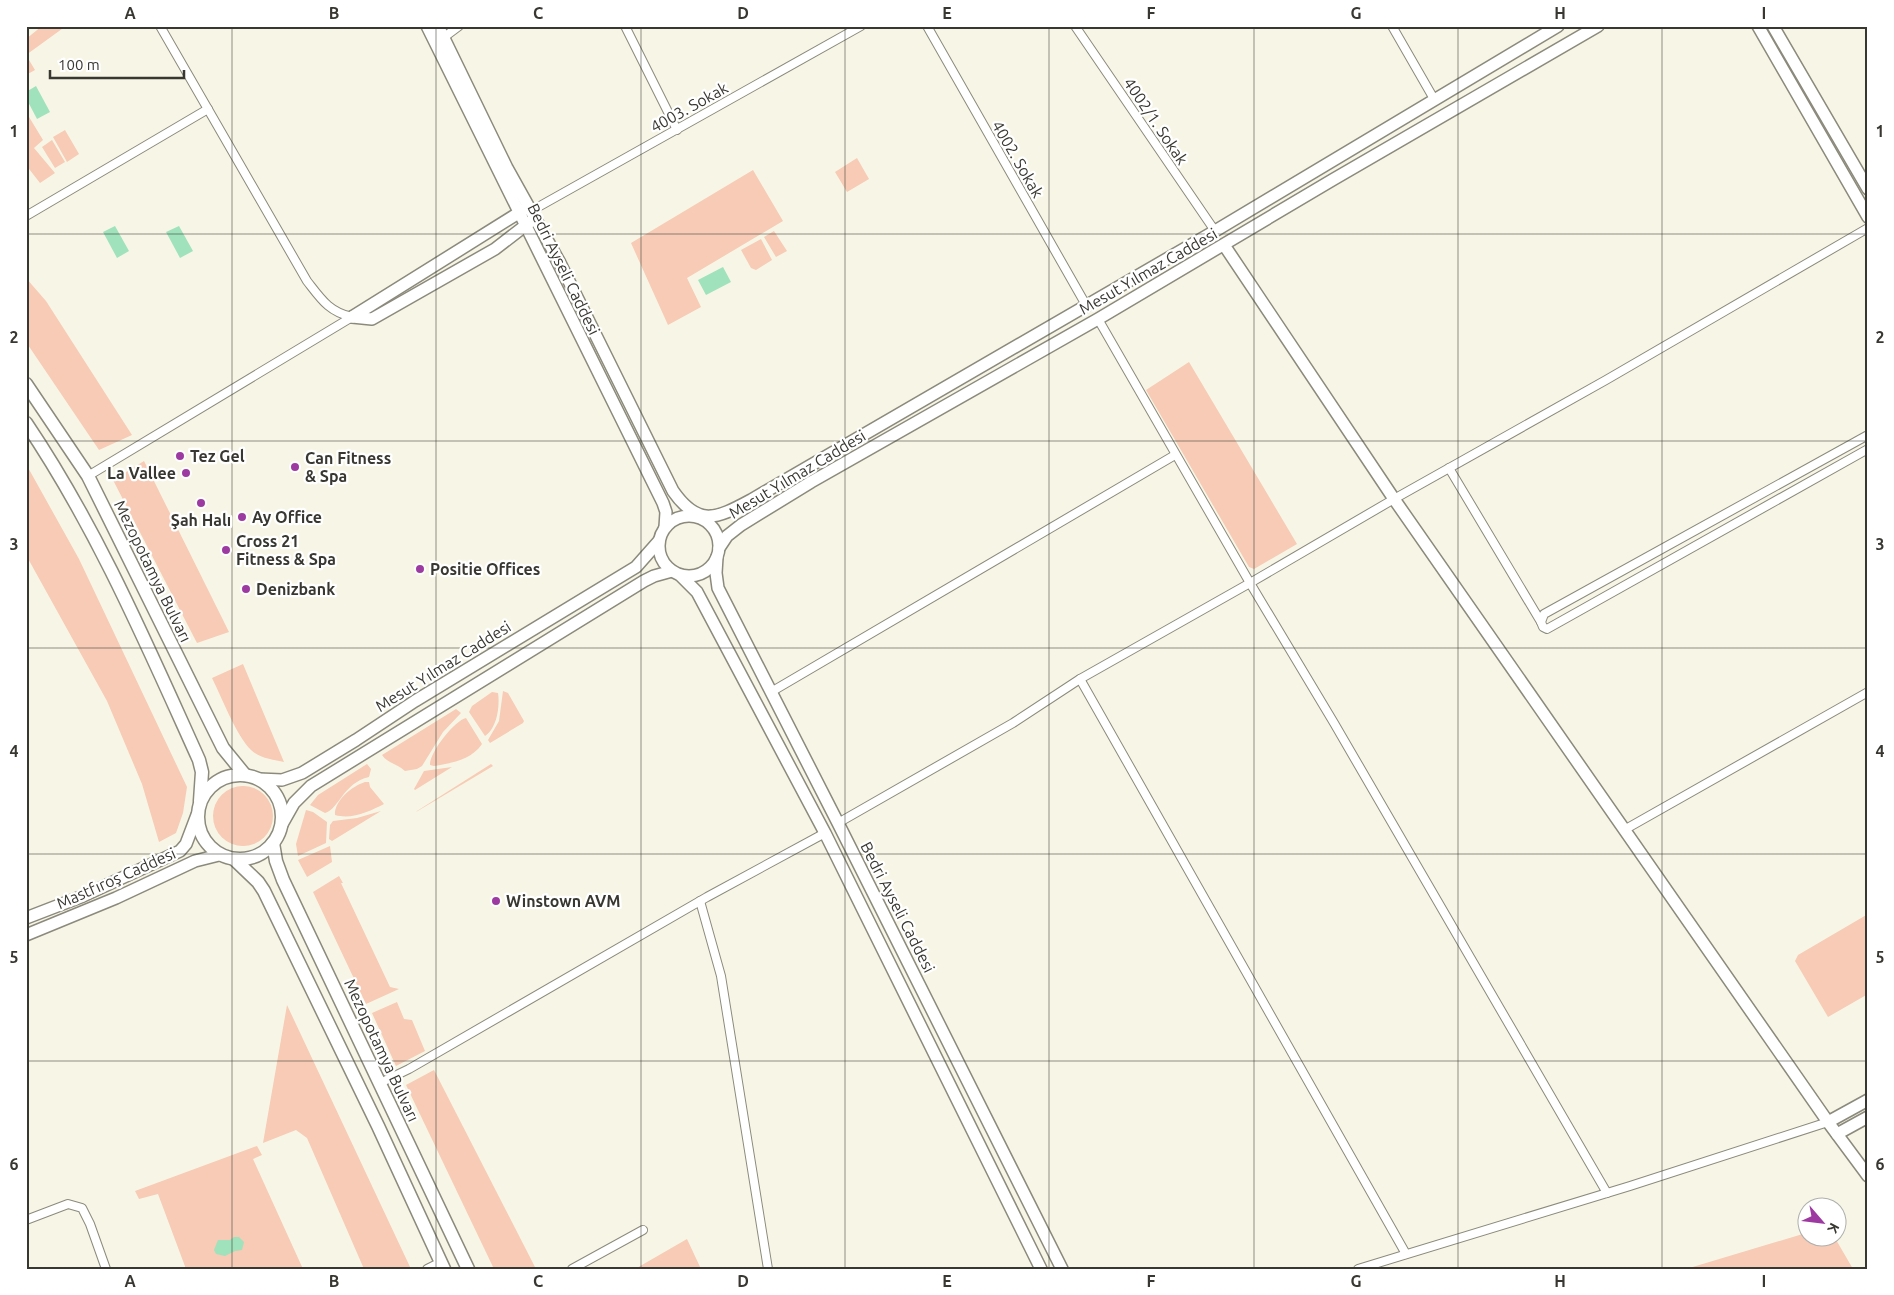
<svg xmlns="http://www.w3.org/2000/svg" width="1894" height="1295" font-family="Ubuntu,sans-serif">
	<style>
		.green { fill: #f7cbb5 }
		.water { fill: #9fe2bb }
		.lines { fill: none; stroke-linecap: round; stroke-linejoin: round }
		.street-casing { stroke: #8b8a7c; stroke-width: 10 }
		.secondary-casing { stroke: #8b8a7c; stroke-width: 14 }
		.primary-casing { stroke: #8b8a7c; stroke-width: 15 }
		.street { stroke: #fff; stroke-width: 8 }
		.secondary { stroke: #fff; stroke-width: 11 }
		.primary { stroke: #fff; stroke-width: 12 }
		.grid { fill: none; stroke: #383731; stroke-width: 1; stroke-opacity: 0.55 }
		.poi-dot { fill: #9d3aa1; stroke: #fff; stroke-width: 2 }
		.labels { text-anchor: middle; stroke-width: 4.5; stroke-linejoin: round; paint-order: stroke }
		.street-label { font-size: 16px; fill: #383731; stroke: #fff }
		.poi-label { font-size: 16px; font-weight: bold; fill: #383731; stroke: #fff; text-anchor: start }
		.neatline { fill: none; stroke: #383731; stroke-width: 2 }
		.grid-label { font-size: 16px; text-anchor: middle; font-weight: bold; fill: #383731 }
	</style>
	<rect width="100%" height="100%" fill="#f7f6e6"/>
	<g class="green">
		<polygon points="42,26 66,26 26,55 35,70 26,75 26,39"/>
		<polygon points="26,112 43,140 34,148 55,173 40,183 26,165"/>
		<polygon points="65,130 79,154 67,162 53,137"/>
		<polygon points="52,140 65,162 55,168 42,147"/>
		<polygon points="857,158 869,179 847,192 835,172"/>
		<polygon points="753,170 783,221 687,278 701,307 668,325 631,243"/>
		<polygon points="774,231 787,251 776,257 764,237"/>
		<polygon points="761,239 772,260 756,270 751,268 741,250"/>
		<polygon points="26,278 46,301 132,435 99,450 26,342"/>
		<polygon points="1189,362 1297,544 1254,569 1249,567 1146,390"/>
		<polygon points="144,461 229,632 197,643 113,480"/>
		<polygon points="26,464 79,559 187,787 183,813 176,833 159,842 142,784 107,701 26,555"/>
		<path d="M243 664 284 762C274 760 259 758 251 750 236 735 222 698 212 678Z"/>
		<polygon points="503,691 508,693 524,721 523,723 490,743 488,740 499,721"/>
		<path d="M492 692 498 693C500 706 497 728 485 736L469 712 472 706Z"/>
		<path d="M456 709 461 713 443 732 422 766 417 769 405 771C398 764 387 763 382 755Z"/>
		<path d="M466 718 482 744C471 760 452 763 434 766L430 765C429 753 455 720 466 718Z"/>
		<path d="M367 764 371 769 369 777C343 783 339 809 325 813L310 805 318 795Z"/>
		<polygon points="491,764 493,766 416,812 417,811"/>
		<polygon points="452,767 415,790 414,789 424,771"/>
		<path d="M365 782H369L370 787 384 804C370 811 352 820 335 815 334 801 352 786 365 782Z"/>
		<circle cx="243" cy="816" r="30"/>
		<polygon points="306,810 313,812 327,822 326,843 298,856 296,844"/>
		<polygon points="381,811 332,841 329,839 330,825 333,821 357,818"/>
		<polygon points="330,846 332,862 307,877 298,860"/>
		<polygon points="339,876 343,883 341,883 390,987 399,989 366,1004 313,892"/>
		<polygon points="1868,914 1868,994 1828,1017 1795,961 1798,955"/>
		<polygon points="397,1002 404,1019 412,1020 425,1051 396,1066 372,1013"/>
		<polygon points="287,1005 411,1269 364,1269 307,1138 296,1130 263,1143"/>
		<polygon points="434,1070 536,1269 494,1269 406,1085"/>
		<polygon points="257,1146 262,1155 253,1159 303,1269 186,1269 158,1194 139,1199 135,1191"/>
		<polygon points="1806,1233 1806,1238 1835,1238 1853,1269 1686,1269"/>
		<polygon points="687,1239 701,1269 635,1269"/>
	</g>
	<g class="water">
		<polygon points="36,86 50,112 37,119 26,98 26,92"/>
		<polygon points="115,226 129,251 117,258 103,232"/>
		<polygon points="179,226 193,251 180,258 166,232"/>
		<polygon points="723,267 731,282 706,295 698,280"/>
		<polygon points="234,1237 239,1237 244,1242 242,1250 235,1251 225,1256 216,1254 214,1250 218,1240 230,1240"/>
	</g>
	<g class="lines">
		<defs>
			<g id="street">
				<path d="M160 26 307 281C321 299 329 312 352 317"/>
				<polyline points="625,26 677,130"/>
				<polyline points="927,26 1086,305"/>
				<polyline points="1075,26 1215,231"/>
				<polyline points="1392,26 1434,99"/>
				<polyline points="443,38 459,26"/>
				<polyline points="531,211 861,26"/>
				<polyline points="26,216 208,109"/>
				<polyline points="1098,319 1250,583 1334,723 1607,1193"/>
				<polyline points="1868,435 1544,614 1541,622 1543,627 1547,629 1868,449"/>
				<polyline points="1449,468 1541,622"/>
				<polyline points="88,476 352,317"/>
				<polyline points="1080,679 1406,1254"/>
				<polyline points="771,692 1175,455"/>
				<polyline points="838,823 1013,723 1080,679 1250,583 1394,499 1606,380 1868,228"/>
				<polyline points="1624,830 1868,692"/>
				<polyline points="700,901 721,976 768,1269"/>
				<polyline points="380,1083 409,1069 707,897 825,833"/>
				<polyline points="26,1220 68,1204 82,1208 90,1224 106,1269"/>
				<polyline points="427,1269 441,1262"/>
				<polyline points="572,1269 643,1230"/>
				<polyline points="1358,1269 1630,1186 1828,1122"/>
			</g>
			<g id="secondary">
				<polyline points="427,26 663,503 666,512 665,527"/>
				<path d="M438 26 507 168 560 263 673 491C698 527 716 519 751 500L1215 231 1558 26"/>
				<polyline points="1758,26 1868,217"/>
				<polyline points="1773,26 1868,189"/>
				<polyline points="1224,245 1394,499 1828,1122 1868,1176"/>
				<polyline points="352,317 372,319 495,249 530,222"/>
				<polyline points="352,317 525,209"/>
				<circle cx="689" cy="546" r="30"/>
				<polyline points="719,548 727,536 741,525 811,482 1098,319 1334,179 1598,26"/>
				<polyline points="717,557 716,573 718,588 838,823 1062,1269"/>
				<polyline points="680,575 697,592 825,833 1041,1269"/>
				<polyline points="259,779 282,780 302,773 356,740 415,701 636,567 659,541"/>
				<polyline points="281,826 294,803 311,786 644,581 654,576 672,571"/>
				<polyline points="26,918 83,896 180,851 186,844 197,815"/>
				<polyline points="26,935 116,898 195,861 219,855"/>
				<polyline points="1828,1122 1868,1100"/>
				<polyline points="1837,1134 1868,1117"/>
			</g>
			<g id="primary">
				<polyline points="26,384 88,476 223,748 245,775"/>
				<path d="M26 423C97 528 147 645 199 760L202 772 200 801"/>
				<circle cx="240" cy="817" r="42"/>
				<polyline points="273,843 276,861 283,880 468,1269"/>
				<polyline points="235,860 258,882 264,891 378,1126 444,1269"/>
			</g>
		</defs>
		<use href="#street" class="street-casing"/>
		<use href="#secondary" class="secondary-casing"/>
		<use href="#primary" class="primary-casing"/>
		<use href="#street" class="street"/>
		<use href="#secondary" class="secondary"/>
		<use href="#primary" class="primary"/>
	</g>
	<path class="grid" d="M232 26V1269M436 26V1269M641 26V1269M845 26V1269M1049 26V1269M1254 26V1269M1458 26V1269M1662 26V1269M26 234H1868M26 441H1868M26 648H1868M26 854H1868M26 1061H1868"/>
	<g class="poi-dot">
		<circle cx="180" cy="456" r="5"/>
		<circle cx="295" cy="467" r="5"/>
		<circle cx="186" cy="473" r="5"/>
		<circle cx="201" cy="503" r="5"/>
		<circle cx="242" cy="517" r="5"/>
		<circle cx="226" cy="550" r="5"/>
		<circle cx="420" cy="569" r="5"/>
		<circle cx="246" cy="589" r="5"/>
		<circle cx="496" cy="901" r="5"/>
	</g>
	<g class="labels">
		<g class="street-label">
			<text transform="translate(689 107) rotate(-29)" y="6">4003. Sokak</text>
			<text transform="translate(1156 121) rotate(56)" y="6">4002/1. Sokak</text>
			<text transform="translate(1018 159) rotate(60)" y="6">4002. Sokak</text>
			<text transform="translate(564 269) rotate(64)" y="6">Bedri Ayseli Caddesi</text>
			<text transform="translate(1148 271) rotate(-30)" y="6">Mesut Yılmaz Caddesi</text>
			<text transform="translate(797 474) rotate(-31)" y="6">Mesut Yılmaz Caddesi</text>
			<text transform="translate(153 571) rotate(64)" y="6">Mezopotamya Bulvarı</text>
			<text transform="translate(443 666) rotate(-32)" y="6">Mesut Yılmaz Caddesi</text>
			<text transform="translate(116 878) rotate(-24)" y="6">Mastfıroş Caddesi</text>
			<text transform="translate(898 907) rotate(63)" y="6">Bedri Ayseli Caddesi</text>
			<text transform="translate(382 1050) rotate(65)" y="6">Mezopotamya Bulvarı</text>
		</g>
		<g class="poi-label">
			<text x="190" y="462">Tez Gel</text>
			<text x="305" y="464">Can Fitness<tspan x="305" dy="18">&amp; Spa</tspan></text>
			<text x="176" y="479" text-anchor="end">La Vallee</text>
			<text x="252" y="523">Ay Office</text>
			<text x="201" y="526" text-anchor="middle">Şah Halı</text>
			<text x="236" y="547">Cross 21<tspan x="236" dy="18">Fitness &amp; Spa</tspan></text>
			<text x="430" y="575">Positie Offices</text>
			<text x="256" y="595">Denizbank</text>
			<text x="506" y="907">Winstown AVM</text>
		</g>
	</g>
	<rect width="1894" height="1295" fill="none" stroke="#ffffff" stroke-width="55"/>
	<g transform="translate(1822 1222) rotate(118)"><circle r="24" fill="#ffffff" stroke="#afafad"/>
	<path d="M0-4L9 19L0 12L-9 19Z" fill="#9d3aa1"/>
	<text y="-8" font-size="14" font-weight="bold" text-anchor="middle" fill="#383731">K</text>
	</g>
	<path d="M50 70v8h134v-8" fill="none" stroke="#383731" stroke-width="2.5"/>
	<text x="58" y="70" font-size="15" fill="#383731" stroke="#ffffff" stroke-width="4" paint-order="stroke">100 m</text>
	<rect x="28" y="28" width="1838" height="1240" class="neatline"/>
	<g class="grid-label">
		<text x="130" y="19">A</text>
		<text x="334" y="19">B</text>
		<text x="538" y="19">C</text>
		<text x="743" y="19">D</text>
		<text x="947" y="19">E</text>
		<text x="1151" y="19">F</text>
		<text x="1356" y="19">G</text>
		<text x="1560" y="19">H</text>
		<text x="1764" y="19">I</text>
		<text x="14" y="137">1</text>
		<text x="1880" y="137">1</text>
		<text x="14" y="343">2</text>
		<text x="1880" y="343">2</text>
		<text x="14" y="550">3</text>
		<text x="1880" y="550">3</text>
		<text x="14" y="757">4</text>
		<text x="1880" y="757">4</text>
		<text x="14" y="963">5</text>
		<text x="1880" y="963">5</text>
		<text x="14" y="1170">6</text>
		<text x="1880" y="1170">6</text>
		<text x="130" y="1287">A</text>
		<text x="334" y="1287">B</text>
		<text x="538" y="1287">C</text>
		<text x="743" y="1287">D</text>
		<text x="947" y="1287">E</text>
		<text x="1151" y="1287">F</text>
		<text x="1356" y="1287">G</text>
		<text x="1560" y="1287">H</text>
		<text x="1764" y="1287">I</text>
	</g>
</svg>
